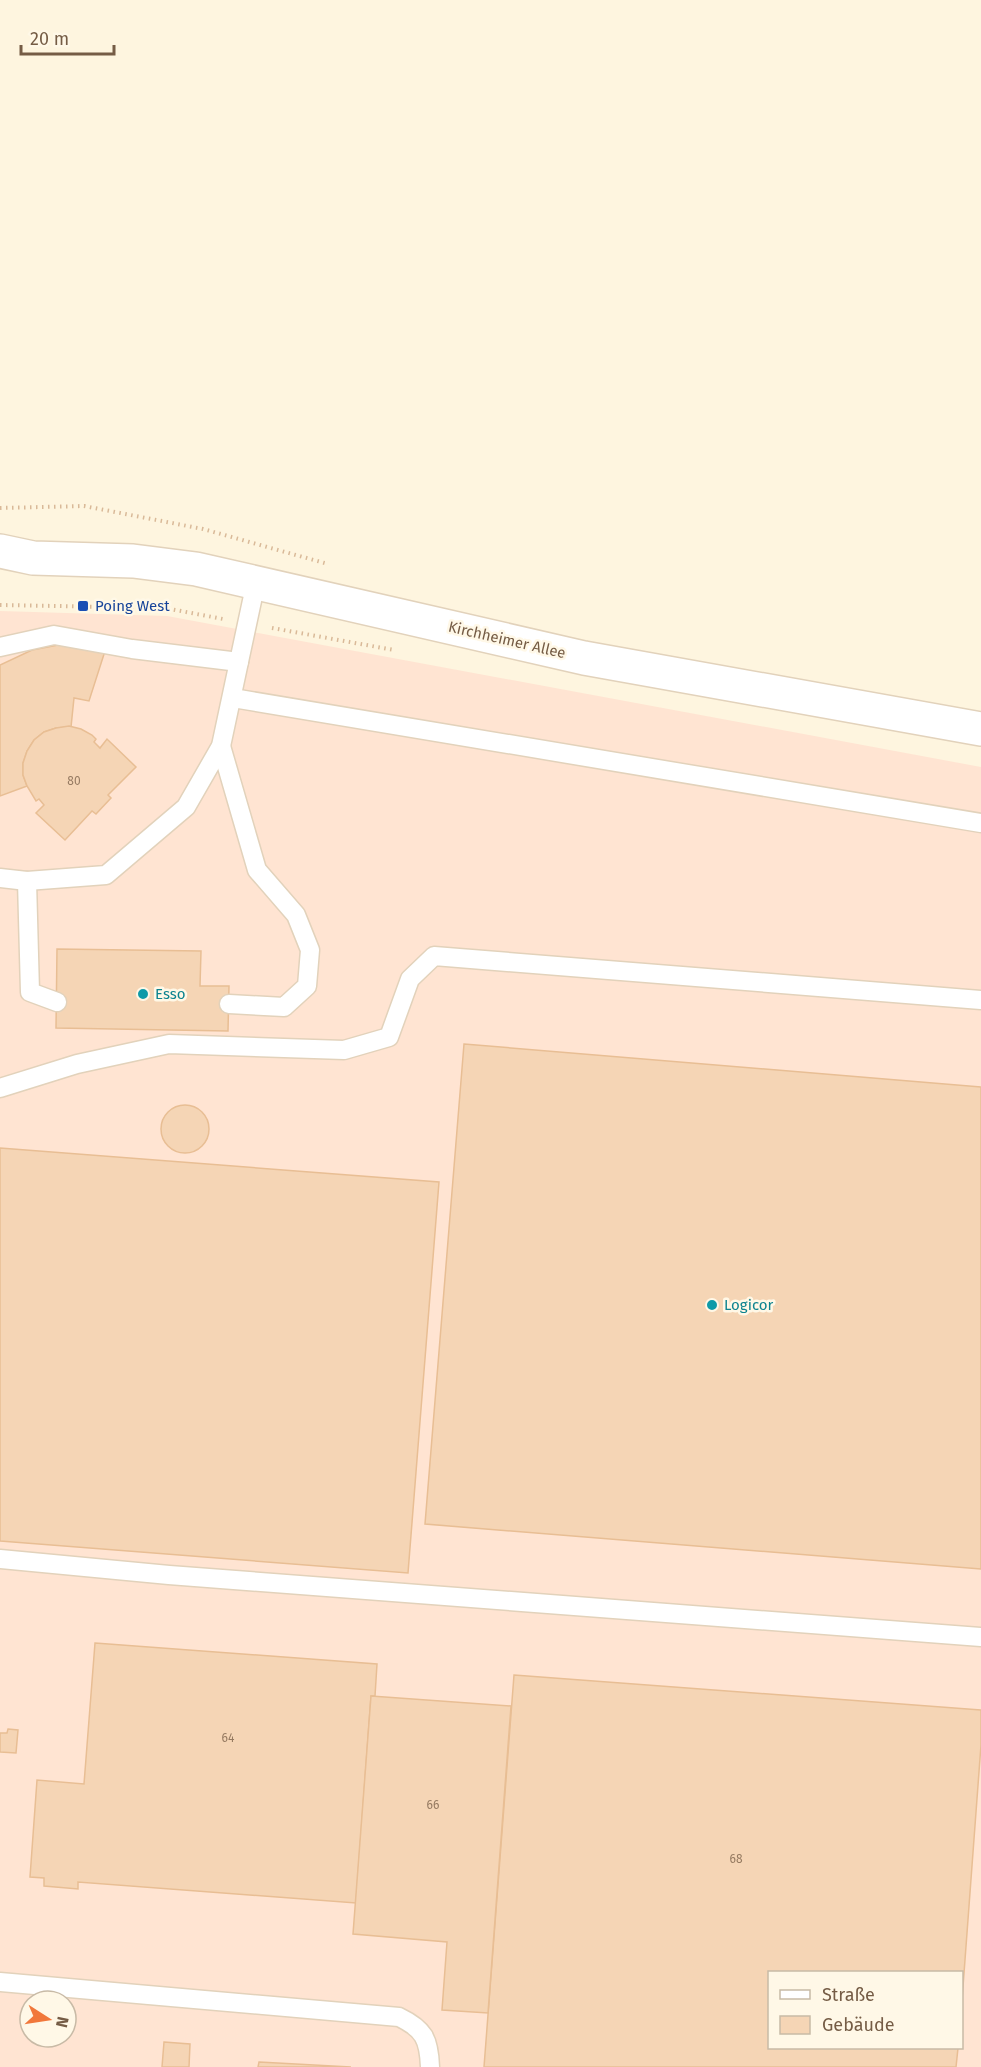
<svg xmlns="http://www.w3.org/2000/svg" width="981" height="2067" font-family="'Fira Sans',sans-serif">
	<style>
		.commercial { fill: #ffe4d2; fill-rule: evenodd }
		.building { fill: #f5d5b5; stroke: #e8be94; stroke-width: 1.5 }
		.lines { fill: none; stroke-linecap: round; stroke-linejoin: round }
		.service-casing { stroke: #e2d2bb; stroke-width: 21 }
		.minor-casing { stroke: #e2d2bb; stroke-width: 36 }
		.path { stroke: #d9b998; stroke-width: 4; stroke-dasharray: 1.5 4.5; stroke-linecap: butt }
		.service { stroke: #fff; stroke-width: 18 }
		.minor { stroke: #fff; stroke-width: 33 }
		.transit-dot { fill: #1a4fb4; stroke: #fff8e7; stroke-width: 2 }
		.culture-dot { fill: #0f9aa8; stroke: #fff8e7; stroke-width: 2 }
		.labels { text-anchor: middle; stroke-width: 5; stroke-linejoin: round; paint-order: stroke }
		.number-label { font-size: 12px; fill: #957a61 }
		.transit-label { font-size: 15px; fill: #164399; stroke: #fff8e7; text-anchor: start }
		.street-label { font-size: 15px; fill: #755c45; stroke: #fff8e7 }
		.culture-label { font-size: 15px; fill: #0d838f; stroke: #fff8e7; text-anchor: start }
	</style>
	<rect width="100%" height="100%" fill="#fef5df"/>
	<path class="commercial" d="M0 611 167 616 981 767V2067H0ZM770 1972H962V2048H770ZM30 2001H66V2037H30Z"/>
	<g class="building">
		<polygon points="58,645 81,646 105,651 89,701 74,698 71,727 56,728 44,732 34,740 27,751 23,763 23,775 27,786 0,796 0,665 32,650"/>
		<polygon points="69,726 81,729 92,735 96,739 94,742 100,748 107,739 136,767 108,795 111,798 96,814 92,811 65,840 36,813 44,805 39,799 36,801 27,786 23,775 23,763 27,751 34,740 44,732 56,728"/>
		<polygon points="57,949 201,951 200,986 229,986 228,1031 56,1028"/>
		<polygon points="464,1044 981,1087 981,1569 425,1524"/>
		<circle cx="185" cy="1129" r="24"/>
		<polygon points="0,1148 439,1182 408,1573 0,1541"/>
		<polygon points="95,1643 377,1664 375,1696 371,1696 356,1903 78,1882 78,1889 44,1886 44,1878 30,1877 37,1780 84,1784"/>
		<polygon points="514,1675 981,1710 981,1745 962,2000 962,1972 770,1972 770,2048 958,2048 956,2067 484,2067"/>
		<polygon points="371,1696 511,1706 488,2013 442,2010 447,1942 353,1934"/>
		<polygon points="8,1729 18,1730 16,1753 0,1752 0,1733 7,1733"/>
		<polygon points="164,2042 190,2044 189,2067 162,2067"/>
		<polygon points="259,2062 351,2067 258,2067"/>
	</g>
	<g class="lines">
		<defs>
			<g id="service">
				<polyline points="0,647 54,635 132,649 239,662"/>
				<polyline points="233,698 981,823"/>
				<polyline points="221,746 257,870 296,915 310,950 307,986 284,1007 229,1004"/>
				<polyline points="0,878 27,881 106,875 186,807 221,746 256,582"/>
				<polyline points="27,881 30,992 57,1002"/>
				<polyline points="0,1088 77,1064 169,1044 344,1050 389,1037 410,979 434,956 981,1000"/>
				<polyline points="0,1559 169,1575 981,1637"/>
				<path d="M0 1982 399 2017C424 2029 429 2039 430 2067"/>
			</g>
			<polyline id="minor" points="0,551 33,558 133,561 196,569 584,658 981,729"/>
		</defs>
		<use href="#service" class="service-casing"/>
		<use href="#minor" class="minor-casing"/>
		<g class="path">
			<polyline points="0,508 84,506 203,529 328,564"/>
			<polyline points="0,605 165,608 223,619"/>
			<polyline points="272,628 394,650"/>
		</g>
		<use href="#service" class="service"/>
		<use href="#minor" class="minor"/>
	</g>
	<rect class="transit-dot" x="77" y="600" width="12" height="12" rx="3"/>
	<g class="culture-dot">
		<circle cx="143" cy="994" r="6"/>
		<circle cx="712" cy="1305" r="6"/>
	</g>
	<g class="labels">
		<g class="number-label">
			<text x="74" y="785">80</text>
			<text x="228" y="1742">64</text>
			<text x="433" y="1809">66</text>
			<text x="736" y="1863">68</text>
		</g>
		<g class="transit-label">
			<text x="95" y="611">Poing West</text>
		</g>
		<g class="street-label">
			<text transform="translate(507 640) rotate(13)" y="5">Kirchheimer Allee</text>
		</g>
		<g class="culture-label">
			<text x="155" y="999">Esso</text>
			<text x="724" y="1310">Logicor</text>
		</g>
	</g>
	<rect x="768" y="1971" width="195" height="78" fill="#fff8e7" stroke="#c8baa6" stroke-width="1.5"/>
	<rect x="780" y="1990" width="30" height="9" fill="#ffffff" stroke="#c8baa6" stroke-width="1.5"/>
	<text x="822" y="2001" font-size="18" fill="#755c45">Straße</text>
	<rect x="780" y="2016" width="30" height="18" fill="#f5d5b5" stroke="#c8baa6" stroke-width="1.5"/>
	<text x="822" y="2031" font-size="18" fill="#755c45">Gebäude</text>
	<g transform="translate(48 2019) rotate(102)"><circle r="28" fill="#fff8e7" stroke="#c8baa6" stroke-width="1.5"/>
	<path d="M0-4.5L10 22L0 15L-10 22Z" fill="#f1783b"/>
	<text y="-9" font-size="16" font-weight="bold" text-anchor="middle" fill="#755c45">N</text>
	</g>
	<path d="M21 45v9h93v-9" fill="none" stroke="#755c45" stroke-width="3"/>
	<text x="30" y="45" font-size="18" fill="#755c45" stroke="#fff8e7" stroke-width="4.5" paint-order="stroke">20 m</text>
</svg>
